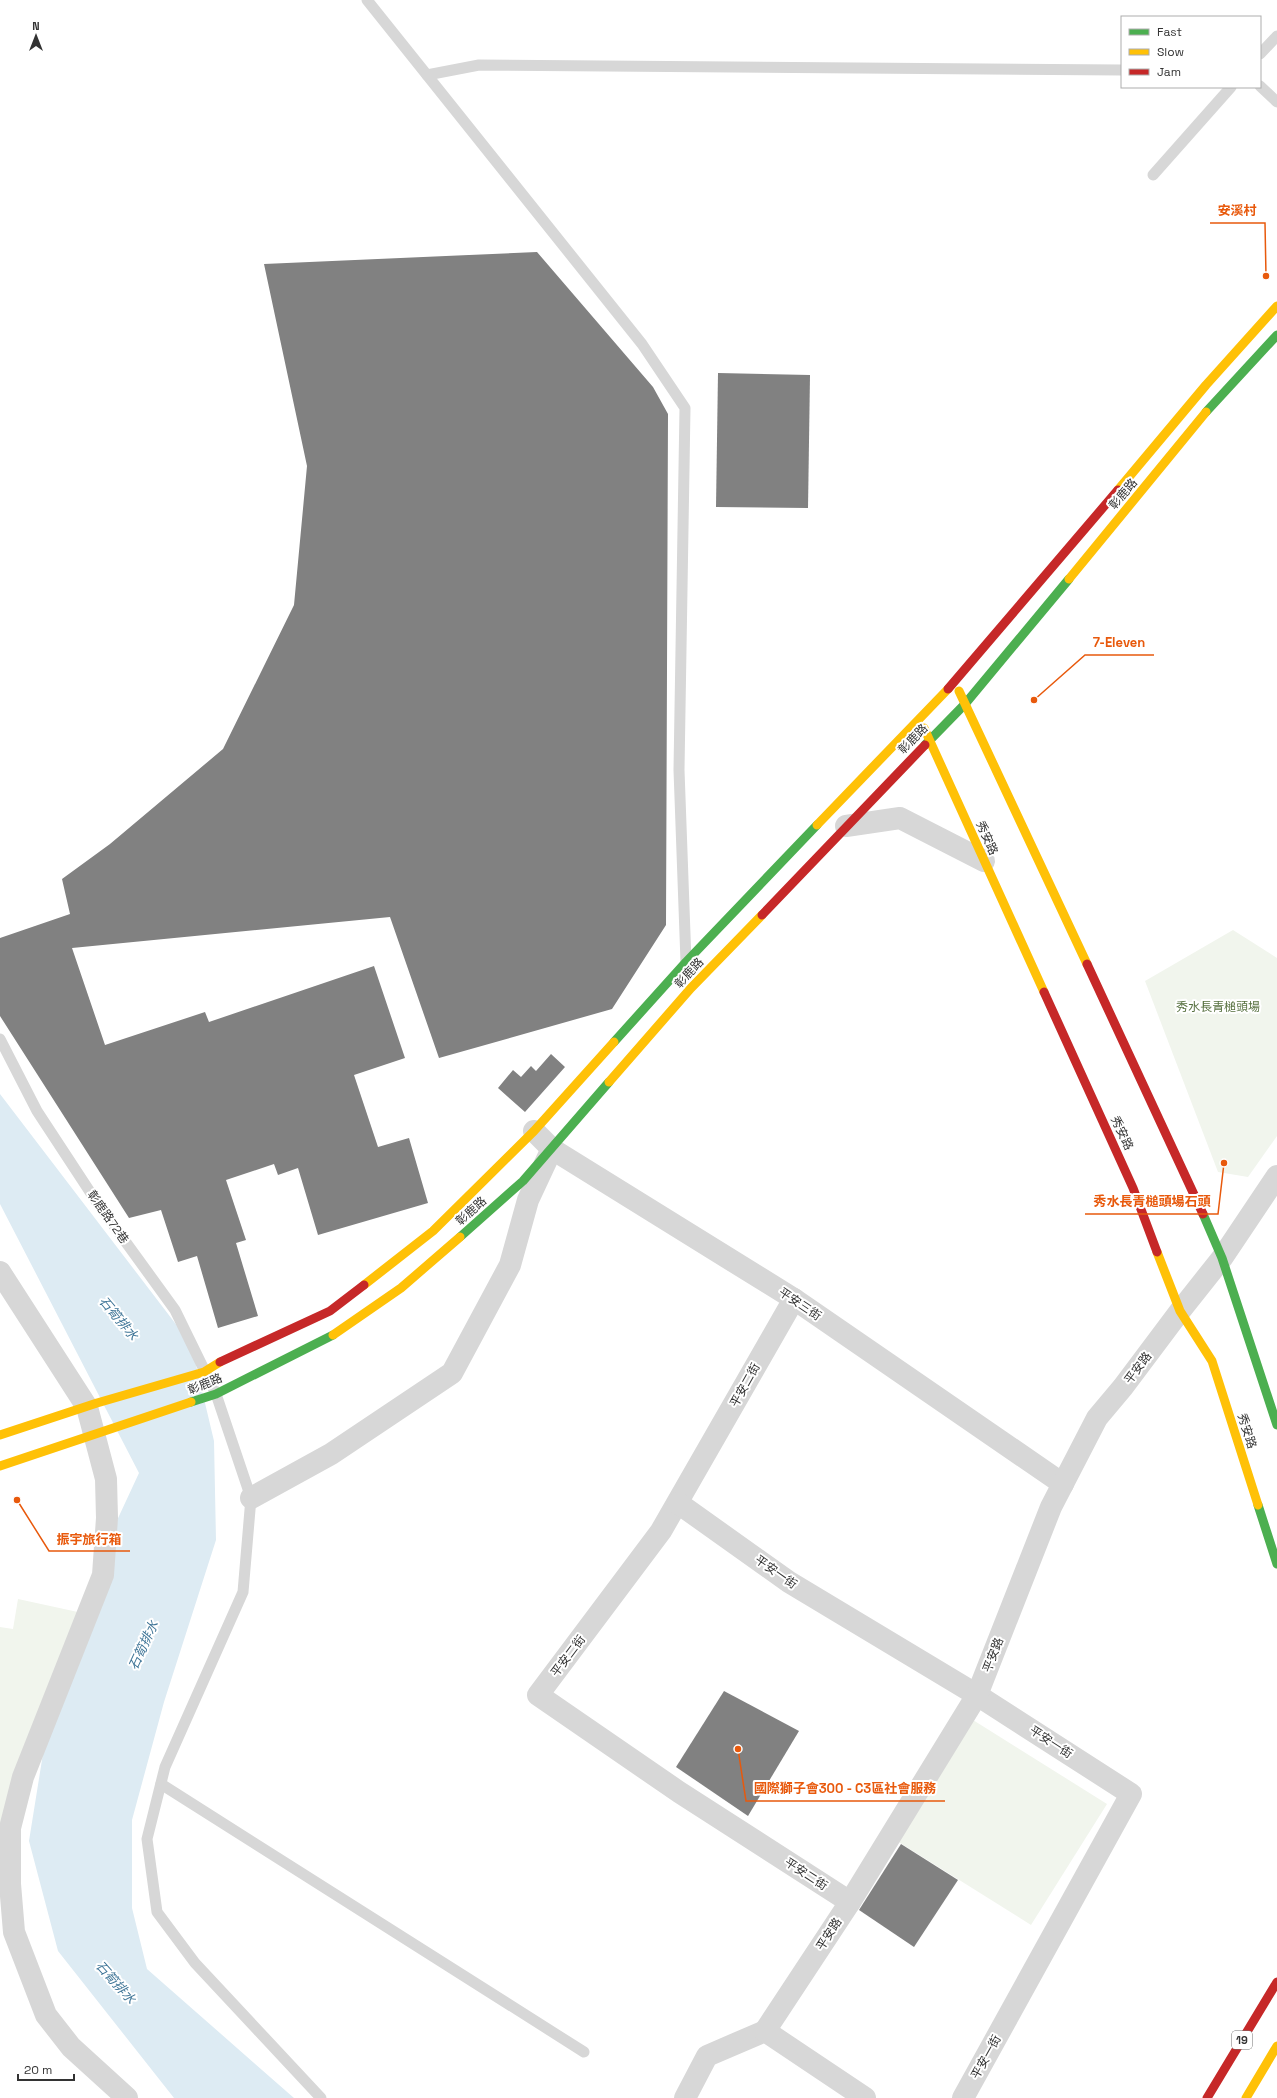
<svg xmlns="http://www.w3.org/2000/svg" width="1277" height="2098" font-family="'Space Grotesk','Noto Sans TC',sans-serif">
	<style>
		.green { fill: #f1f5ed }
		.water { fill: #ddebf3 }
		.building { fill: #818181 }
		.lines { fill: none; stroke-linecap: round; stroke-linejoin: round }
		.lane { stroke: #d7d7d7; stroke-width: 11 }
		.street { stroke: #d7d7d7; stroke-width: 22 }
		.fast { stroke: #4caf50; stroke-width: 9 }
		.slow { stroke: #ffc107; stroke-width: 9 }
		.jam { stroke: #c62828; stroke-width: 9 }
		.labels { text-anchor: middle; stroke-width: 4; stroke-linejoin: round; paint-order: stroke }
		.shield { fill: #fff; stroke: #707070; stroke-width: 1 }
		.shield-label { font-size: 11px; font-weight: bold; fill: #333 }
		.street-label { font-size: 12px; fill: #333; stroke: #fff }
		.park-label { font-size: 12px; fill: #56703f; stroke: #fff }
		.water-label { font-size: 13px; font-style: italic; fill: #3f7597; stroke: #fff }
		.leader { fill: none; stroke: #e8590c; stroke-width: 1.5 }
		.callout-dot { fill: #e8590c; stroke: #fff; stroke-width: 1.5 }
		.callout-label { font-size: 13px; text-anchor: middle; font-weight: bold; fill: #e8590c; stroke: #fff; stroke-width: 4; stroke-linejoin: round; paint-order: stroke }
	</style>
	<rect width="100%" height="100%" fill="#fff"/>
	<g class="green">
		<polygon points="1233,930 1277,958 1277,1136 1248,1177 1218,1172 1145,981"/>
		<polygon points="18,1599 87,1614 0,1826 0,1627 13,1629"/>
		<polygon points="973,1720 1107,1804 1031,1925 897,1841"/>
	</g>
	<polygon class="water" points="0,1094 191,1344 214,1441 216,1540 164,1702 132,1820 132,1908 147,1969 294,2098 174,2098 58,1951 29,1841 50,1710 113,1529 139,1473 0,1204"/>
	<g class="building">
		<polygon points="537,252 653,387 668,414 666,925 612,1009 439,1058 390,917 72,948 105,1045 205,1012 209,1022 374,966 405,1058 354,1075 378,1147 409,1138 428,1203 318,1235 298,1168 278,1175 274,1164 226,1180 246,1240 236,1243 258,1316 218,1328 197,1256 178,1262 161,1210 129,1218 0,1016 0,938 70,914 62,879 110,844 223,749 294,605 307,466 264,264"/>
		<polygon points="718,373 810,375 808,508 716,507"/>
		<polygon points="551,1054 565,1067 525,1112 498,1088 513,1070 521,1077 531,1066 536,1071"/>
		<polygon points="724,1691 799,1731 748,1816 676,1767"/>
		<polygon points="901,1844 958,1880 914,1947 859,1910"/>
	</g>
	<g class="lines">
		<g class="lane">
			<polyline points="367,0 642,344 685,408 679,770 686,962"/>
			<polyline points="1260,54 1277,36"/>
			<polyline points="427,75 479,65 1122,70"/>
			<polyline points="1260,86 1277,102"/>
			<polyline points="1153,175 1231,87"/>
			<polyline points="0,1039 37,1111 96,1201 175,1310 216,1394 251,1498 243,1592 165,1767 147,1839 157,1912 195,1963 321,2098"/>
			<polyline points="161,1784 584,2052"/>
		</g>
		<g class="street">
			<polyline points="846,826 900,818 984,861"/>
			<polyline points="534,1131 552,1149 794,1299 1063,1484"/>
			<polyline points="0,1272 87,1407 106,1479 107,1518 103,1575 23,1777 10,1828 10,1884 14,1932 46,2015 71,2047 127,2098"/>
			<polyline points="794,1299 661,1531 538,1695 679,1792 850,1902"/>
			<polyline points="251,1498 331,1454 452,1373 510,1265 528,1200 549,1155"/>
			<polyline points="678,1503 789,1582 977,1695 1131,1794 963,2098"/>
			<polyline points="685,2098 707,2056 765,2031"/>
			<polyline points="865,2098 765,2031 850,1902 977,1695 1051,1507 1097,1418 1123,1387 1180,1311 1222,1258 1277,1176"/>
		</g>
		<g class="fast">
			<polyline points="1206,412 1277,335"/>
			<polyline points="925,745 965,704 1069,579"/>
			<polyline points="614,1042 686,962 817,825"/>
			<polyline points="1203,1214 1222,1258 1277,1425"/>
			<polyline points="460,1237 523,1181 609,1082"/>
			<polyline points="191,1402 216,1394 333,1335"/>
			<polyline points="1258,1505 1277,1564"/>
		</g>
		<g class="slow">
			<polyline points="1118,490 1206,385 1277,306"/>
			<polyline points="1069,579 1206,412"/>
			<polyline points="959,691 1087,964"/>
			<polyline points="924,728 1044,992"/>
			<polyline points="817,825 948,689"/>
			<polyline points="609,1082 691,988 762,915"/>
			<polyline points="1157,1252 1180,1311 1212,1361 1258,1505"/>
			<polyline points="364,1285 433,1231 534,1131 614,1042"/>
			<polyline points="333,1335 401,1288 460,1237"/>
			<polyline points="0,1435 97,1403 204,1372 220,1362"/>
			<polyline points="0,1466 191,1402"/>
			<polyline points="1246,2098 1277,2046"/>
		</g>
		<g class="jam">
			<polyline points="948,689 1118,490"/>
			<polyline points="762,915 925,745"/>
			<polyline points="1087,964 1203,1214"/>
			<polyline points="1044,992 1133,1188 1157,1252"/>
			<polyline points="220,1362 330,1311 364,1285"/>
			<polyline points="1207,2098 1277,1982"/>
		</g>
	</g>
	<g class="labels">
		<rect class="shield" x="1232" y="2031" width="20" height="18" rx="3"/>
		<g class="shield-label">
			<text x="1242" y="2044">19</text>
		</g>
		<g class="street-label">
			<text transform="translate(1123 494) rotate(-50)" y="4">彰鹿路</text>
			<text transform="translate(913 739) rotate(-46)" y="4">彰鹿路</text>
			<text transform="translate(987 838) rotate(66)" y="4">秀安路</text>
			<text transform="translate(689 973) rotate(-47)" y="4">彰鹿路</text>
			<text transform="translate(1122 1133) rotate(65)" y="4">秀安路</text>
			<text transform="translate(471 1211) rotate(-42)" y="4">彰鹿路</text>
			<text transform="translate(108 1217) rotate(55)" y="4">彰鹿路72巷</text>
			<text transform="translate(800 1304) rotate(34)" y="4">平安三街</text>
			<text transform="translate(1138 1368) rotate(-53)" y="4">平安路</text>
			<text transform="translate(205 1384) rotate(-22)" y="4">彰鹿路</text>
			<text transform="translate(745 1385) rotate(-61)" y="4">平安二街</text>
			<text transform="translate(1247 1431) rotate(72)" y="4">秀安路</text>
			<text transform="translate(776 1572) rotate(35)" y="4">平安一街</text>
			<text transform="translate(993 1655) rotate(-69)" y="4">平安路</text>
			<text transform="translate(568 1656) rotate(-53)" y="4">平安二街</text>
			<text transform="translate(1051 1742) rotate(33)" y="4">平安一街</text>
			<text transform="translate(806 1874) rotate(33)" y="4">平安二街</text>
			<text transform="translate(829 1934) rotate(-57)" y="4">平安路</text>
			<text transform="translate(986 2057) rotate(-61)" y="4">平安一街</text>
		</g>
		<g class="park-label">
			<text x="1218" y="1011">秀水長青槌頭場</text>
		</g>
		<g class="water-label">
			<text transform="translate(119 1318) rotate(50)" y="5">石筍排水</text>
			<text transform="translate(143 1645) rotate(-65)" y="5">石筍排水</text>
			<text transform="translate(116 1982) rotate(48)" y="5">石筍排水</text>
		</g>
	</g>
	<path class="leader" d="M1266 276L1265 223H1210M1034 700L1085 655H1154M1224 1163L1218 1214H1085M17 1500L49 1551H130M738 1749L746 1801H945"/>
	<g class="callout-dot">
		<circle cx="1266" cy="276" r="4"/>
		<circle cx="1034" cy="700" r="4"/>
		<circle cx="1224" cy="1163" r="4"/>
		<circle cx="17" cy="1500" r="4"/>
		<circle cx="738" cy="1749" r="4"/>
	</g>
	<g class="callout-label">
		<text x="1237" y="215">安溪村</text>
		<text x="1119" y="647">7-Eleven</text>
		<text x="1152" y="1206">秀水長青槌頭場石頭</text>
		<text x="89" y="1544">振宇旅行箱</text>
		<text x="845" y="1793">國際獅子會300 - C3區社會服務</text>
	</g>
	<rect x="1121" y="16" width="140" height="72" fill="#ffffff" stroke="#adadad"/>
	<rect x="1129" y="29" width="20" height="6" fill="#4caf50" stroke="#adadad"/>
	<text x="1157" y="36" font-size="12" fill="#333333">Fast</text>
	<rect x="1129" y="49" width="20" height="6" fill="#ffc107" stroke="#adadad"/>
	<text x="1157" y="56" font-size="12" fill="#333333">Slow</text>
	<rect x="1129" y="69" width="20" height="6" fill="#c62828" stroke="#adadad"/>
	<text x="1157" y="76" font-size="12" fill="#333333">Jam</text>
	<g transform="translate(36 36)" stroke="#ffffff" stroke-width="3" paint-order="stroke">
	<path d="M0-3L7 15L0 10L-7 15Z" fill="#333333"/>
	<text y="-6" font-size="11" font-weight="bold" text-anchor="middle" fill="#333333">N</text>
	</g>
	<path d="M18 2074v6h56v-6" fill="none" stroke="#333333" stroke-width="2"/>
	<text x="24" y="2074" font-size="12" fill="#333333" stroke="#ffffff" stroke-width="3" paint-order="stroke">20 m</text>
</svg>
